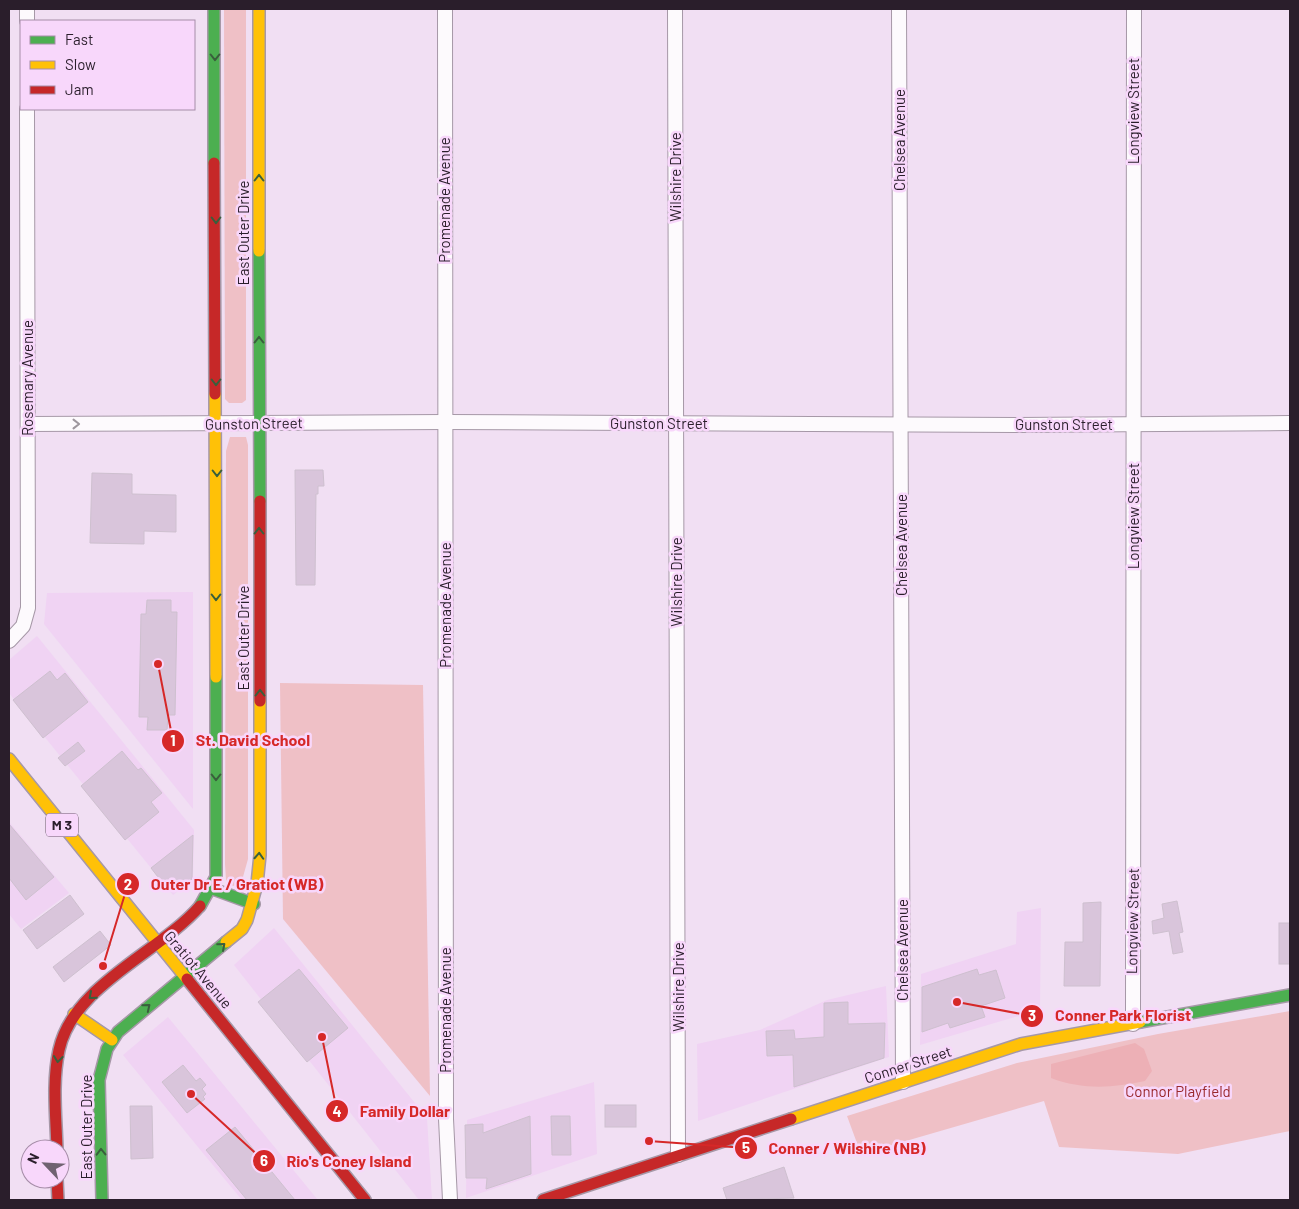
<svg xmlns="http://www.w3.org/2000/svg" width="1299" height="1209" font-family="Barlow,sans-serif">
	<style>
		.built { fill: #f0d3f3 }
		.green { fill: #efc0c6 }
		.forest { fill: #edb0b6 }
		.building { fill: #d9c5db; stroke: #cec0cf }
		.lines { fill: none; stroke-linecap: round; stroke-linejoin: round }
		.street-casing { stroke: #a698a7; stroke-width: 16 }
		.fast-casing { stroke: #a698a7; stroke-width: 14 }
		.slow-casing { stroke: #a698a7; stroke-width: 14 }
		.jam-casing { stroke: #a698a7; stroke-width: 14 }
		.street { stroke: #fdfafd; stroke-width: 14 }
		.fast { stroke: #4caf50; stroke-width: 11 }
		.slow { stroke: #ffc107; stroke-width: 11 }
		.jam { stroke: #c62828; stroke-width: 11 }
		.oneway { stroke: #395f3c }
		.oneway2 { stroke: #9e979e }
		.labels { text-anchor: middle; stroke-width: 5; stroke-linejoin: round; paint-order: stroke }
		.shield { fill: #f8d7fb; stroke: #685669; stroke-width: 1 }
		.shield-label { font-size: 14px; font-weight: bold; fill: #2a1e2b }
		.street-label { font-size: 15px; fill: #2a1e2b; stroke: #f8d7fb }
		.park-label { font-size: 15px; fill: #99282c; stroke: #f8d7fb }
		.leader { fill: none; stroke: #d62828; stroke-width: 2 }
		.callout-dot { fill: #d62828; stroke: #f8d7fb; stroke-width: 2 }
		.mark-label { font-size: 15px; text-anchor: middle; font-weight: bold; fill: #fff }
		.callout-label { font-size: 16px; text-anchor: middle; font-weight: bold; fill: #d62828; stroke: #f8d7fb; stroke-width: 5; stroke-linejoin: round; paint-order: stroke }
	</style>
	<rect width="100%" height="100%" fill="#f1dff3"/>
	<g class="built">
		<polygon points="193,592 193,809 44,624 47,593"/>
		<polygon points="37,636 194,830 193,879 173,895 9,693 9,660"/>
		<polygon points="9,822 69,893 21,929 9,914"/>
		<polygon points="1041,908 1040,1012 1015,1017 920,1045 921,974 1016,944 1017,912"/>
		<polygon points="274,928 427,1118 432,1200 419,1200 234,965"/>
		<polygon points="886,986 889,1057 698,1121 697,1044 760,1030 827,1000"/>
		<polygon points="168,1017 313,1194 318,1200 242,1200 202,1152 123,1055"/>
		<polygon points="594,1082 597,1154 466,1198 467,1120"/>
	</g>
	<g class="green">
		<polygon points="224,9 246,9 246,400 242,403 229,403 225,399"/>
		<polygon points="230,437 246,437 248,445 248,859 241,884 233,886 226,880 225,864 226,451"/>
		<polygon points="280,683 423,685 430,1096 283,919"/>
		<polygon points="1290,1011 1290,1131 1178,1154 1059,1147 1044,1101 861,1154 847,1116 1017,1063 1158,1034"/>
	</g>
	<path class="forest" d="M1135 1043 1144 1049 1152 1071 1145 1081C1113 1088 1082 1090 1051 1078V1064Z"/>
	<g class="building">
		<polygon points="295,470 323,470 324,486 318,486 318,494 316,494 315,585 296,585"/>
		<polygon points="92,473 132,474 132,494 176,495 176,532 144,531 144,544 90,543"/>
		<polygon points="147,600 171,600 171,612 177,612 175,715 168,715 167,730 147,730 148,717 139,717 141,614 146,614"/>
		<polygon points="50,671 57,680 65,673 88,702 43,738 13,700"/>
		<polygon points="78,742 85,751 65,766 58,758"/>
		<polygon points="122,751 138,770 141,768 162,793 151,802 159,812 125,840 81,786"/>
		<polygon points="9,824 54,877 26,900 9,878"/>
		<polygon points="193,835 192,879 178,890 168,890 151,868"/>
		<polygon points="70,895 84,914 37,949 23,930"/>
		<polygon points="1177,901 1183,932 1179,933 1183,952 1173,954 1169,931 1153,934 1152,921 1164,918 1162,904"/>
		<polygon points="1101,902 1100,986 1064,986 1065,942 1083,942 1083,903"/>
		<rect x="1279" y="923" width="11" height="41"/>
		<polygon points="100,931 111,945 64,982 53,967"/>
		<polygon points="299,969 348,1028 307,1062 258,1002"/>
		<polygon points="977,969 979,975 996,970 1005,998 981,1006 985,1017 950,1028 948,1023 922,1032 922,987"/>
		<polygon points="848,1002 848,1024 885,1023 884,1058 794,1087 793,1055 767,1056 766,1031 794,1030 795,1039 824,1037 824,1003"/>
		<polygon points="183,1065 196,1081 200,1078 206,1085 202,1089 206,1094 203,1097 205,1099 187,1113 162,1082"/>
		<rect x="605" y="1105" width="31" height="22"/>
		<polygon points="130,1106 152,1106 153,1158 131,1159"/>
		<polygon points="530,1116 531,1174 486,1189 487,1178 466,1178 465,1125 483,1124 483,1133"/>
		<polygon points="551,1116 570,1116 571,1155 552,1155"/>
		<polygon points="235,1127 295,1200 247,1200 206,1150"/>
		<polygon points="784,1167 794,1198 727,1200 723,1188"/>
	</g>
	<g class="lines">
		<defs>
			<g id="street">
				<polyline points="27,9 27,21"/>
				<polyline points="445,9 446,1119 450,1200"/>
				<polyline points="675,9 678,1155"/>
				<polyline points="899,9 903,1082"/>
				<polyline points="28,424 446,422 1015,425 1290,423"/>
				<polyline points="9,641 23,626 28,608 27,109"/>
				<polyline points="1133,1024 1134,9"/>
			</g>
			<g id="fast">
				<polyline points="214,9 214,163"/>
				<polyline points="259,251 260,501"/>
				<polyline points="213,889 254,904"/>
				<polyline points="200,906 216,877 216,677"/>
				<polyline points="1140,1022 1290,995"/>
				<polyline points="102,1200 99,1080 107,1049 118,1032 226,942"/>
			</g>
			<g id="slow">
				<polyline points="259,9 259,251"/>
				<polyline points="215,394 216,677"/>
				<polyline points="9,759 187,979"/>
				<polyline points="226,942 242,929 247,920 257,884 260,855 260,701"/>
				<polyline points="74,1014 112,1040"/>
				<polyline points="791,1119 1021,1044 1140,1022"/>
			</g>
			<g id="jam">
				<polyline points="214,163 215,394"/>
				<polyline points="260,501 260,701"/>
				<polyline points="187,979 365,1200"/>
				<path d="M57 1149C56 1116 52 1082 59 1050 73 985 159 953 200 906"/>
				<polyline points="57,1179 58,1200"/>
				<polyline points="543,1200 791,1119"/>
			</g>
		</defs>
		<use href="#street" class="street-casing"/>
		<use href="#fast" class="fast-casing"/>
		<use href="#slow" class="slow-casing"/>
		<use href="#jam" class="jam-casing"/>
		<use href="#street" class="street"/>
		<use href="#fast" class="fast"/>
		<use href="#slow" class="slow"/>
		<use href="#jam" class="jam"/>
	</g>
	<defs><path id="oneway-chevron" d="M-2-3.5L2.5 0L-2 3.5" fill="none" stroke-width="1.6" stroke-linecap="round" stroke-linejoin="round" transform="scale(1.25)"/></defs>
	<g class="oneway">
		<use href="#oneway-chevron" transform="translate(215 57) rotate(90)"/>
		<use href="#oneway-chevron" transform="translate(259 178) rotate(-90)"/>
		<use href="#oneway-chevron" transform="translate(216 220) rotate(90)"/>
		<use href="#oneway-chevron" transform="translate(259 340) rotate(-90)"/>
		<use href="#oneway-chevron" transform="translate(216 382) rotate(90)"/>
		<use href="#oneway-chevron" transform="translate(217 473) rotate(90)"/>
		<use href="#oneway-chevron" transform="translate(259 531) rotate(-90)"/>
		<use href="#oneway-chevron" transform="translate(216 597) rotate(90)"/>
		<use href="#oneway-chevron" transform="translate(260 693) rotate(-90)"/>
		<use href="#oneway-chevron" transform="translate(216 777) rotate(90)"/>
		<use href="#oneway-chevron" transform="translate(259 856) rotate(-87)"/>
		<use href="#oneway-chevron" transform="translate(222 946) rotate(-41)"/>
		<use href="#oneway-chevron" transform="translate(92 996) rotate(139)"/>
		<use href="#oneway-chevron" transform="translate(147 1007) rotate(-39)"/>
		<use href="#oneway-chevron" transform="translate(58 1059) rotate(97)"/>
		<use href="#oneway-chevron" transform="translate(101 1152) rotate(-91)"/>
	</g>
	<use class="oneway2" href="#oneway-chevron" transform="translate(76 424)"/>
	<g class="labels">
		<rect class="shield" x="46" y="813.5" width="32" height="23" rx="4"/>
		<g class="shield-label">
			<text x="62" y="830">M 3</text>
		</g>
		<g class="street-label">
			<text transform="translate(1134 111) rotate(-90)" y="5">Longview Street</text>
			<text transform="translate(900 140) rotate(-90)" y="5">Chelsea Avenue</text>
			<text transform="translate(676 177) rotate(-90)" y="5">Wilshire Drive</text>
			<text transform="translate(445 200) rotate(-90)" y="5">Promenade Avenue</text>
			<text transform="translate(244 233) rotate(-90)" y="5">East Outer Drive</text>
			<text transform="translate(28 378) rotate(-90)" y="5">Rosemary Avenue</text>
			<text transform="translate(254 424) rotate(-1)" y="5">Gunston Street</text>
			<text x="659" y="429">Gunston Street</text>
			<text x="1064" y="430">Gunston Street</text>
			<text transform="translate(1134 516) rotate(-90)" y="5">Longview Street</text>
			<text transform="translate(902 545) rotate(-90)" y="5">Chelsea Avenue</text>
			<text transform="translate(677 582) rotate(-90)" y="5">Wilshire Drive</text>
			<text transform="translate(446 605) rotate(-90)" y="5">Promenade Avenue</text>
			<text transform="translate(244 638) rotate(-90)" y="5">East Outer Drive</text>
			<text transform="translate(1133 921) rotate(-89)" y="5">Longview Street</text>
			<text transform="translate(903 950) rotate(-90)" y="5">Chelsea Avenue</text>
			<text transform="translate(198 970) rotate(50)" y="5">Gratiot Avenue</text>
			<text transform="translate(679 987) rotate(-90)" y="5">Wilshire Drive</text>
			<text transform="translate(446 1010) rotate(-90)" y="5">Promenade Avenue</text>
			<text transform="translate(908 1065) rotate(-18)" y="5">Conner Street</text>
			<text transform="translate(87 1127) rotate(-90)" y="5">East Outer Drive</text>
		</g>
		<g class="park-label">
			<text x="1178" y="1097">Connor Playfield</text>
		</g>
	</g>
	<path class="leader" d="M158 664L173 741M103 966L128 884M957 1002L1032 1016M322 1037L337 1111M649 1141L746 1148M191 1094L264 1161"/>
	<g class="callout-dot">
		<circle cx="158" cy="664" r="5"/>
		<circle cx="103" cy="966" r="5"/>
		<circle cx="957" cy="1002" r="5"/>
		<circle cx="322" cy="1037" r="5"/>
		<circle cx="649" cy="1141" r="5"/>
		<circle cx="191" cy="1094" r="5"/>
		<circle cx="173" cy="741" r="12"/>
		<circle cx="128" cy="884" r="12"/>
		<circle cx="1032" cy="1016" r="12"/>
		<circle cx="337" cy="1111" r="12"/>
		<circle cx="746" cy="1148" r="12"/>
		<circle cx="264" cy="1161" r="12"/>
	</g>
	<g class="mark-label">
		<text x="173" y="746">1</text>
		<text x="128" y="890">2</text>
		<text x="1032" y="1021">3</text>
		<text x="337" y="1117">4</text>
		<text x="746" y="1153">5</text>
		<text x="264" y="1166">6</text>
	</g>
	<g class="callout-label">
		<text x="253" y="746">St. David School</text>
		<text x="237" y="890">Outer Dr E / Gratiot (WB)</text>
		<text x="1123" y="1021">Conner Park Florist</text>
		<text x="405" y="1117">Family Dollar</text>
		<text x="847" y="1154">Conner / Wilshire (NB)</text>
		<text x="349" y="1167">Rio's Coney Island</text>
	</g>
	<rect width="1299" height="1209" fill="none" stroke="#2a1e2b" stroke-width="20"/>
	<rect x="20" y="20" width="175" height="90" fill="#f8d7fb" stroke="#a68da8"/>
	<rect x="30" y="36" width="25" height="8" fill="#4caf50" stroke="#a68da8"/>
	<text x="65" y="45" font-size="15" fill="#2a1e2b">Fast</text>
	<rect x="30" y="61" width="25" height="8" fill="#ffc107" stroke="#a68da8"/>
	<text x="65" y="70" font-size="15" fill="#2a1e2b">Slow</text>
	<rect x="30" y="86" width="25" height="8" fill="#c62828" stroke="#a68da8"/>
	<text x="65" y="95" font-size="15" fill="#2a1e2b">Jam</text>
	<g transform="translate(45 1164) rotate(295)"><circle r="24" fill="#f8d7fb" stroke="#a68da8"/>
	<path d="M0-4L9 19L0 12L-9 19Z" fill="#706271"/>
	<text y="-8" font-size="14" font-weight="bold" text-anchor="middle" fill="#2a1e2b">N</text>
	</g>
</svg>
